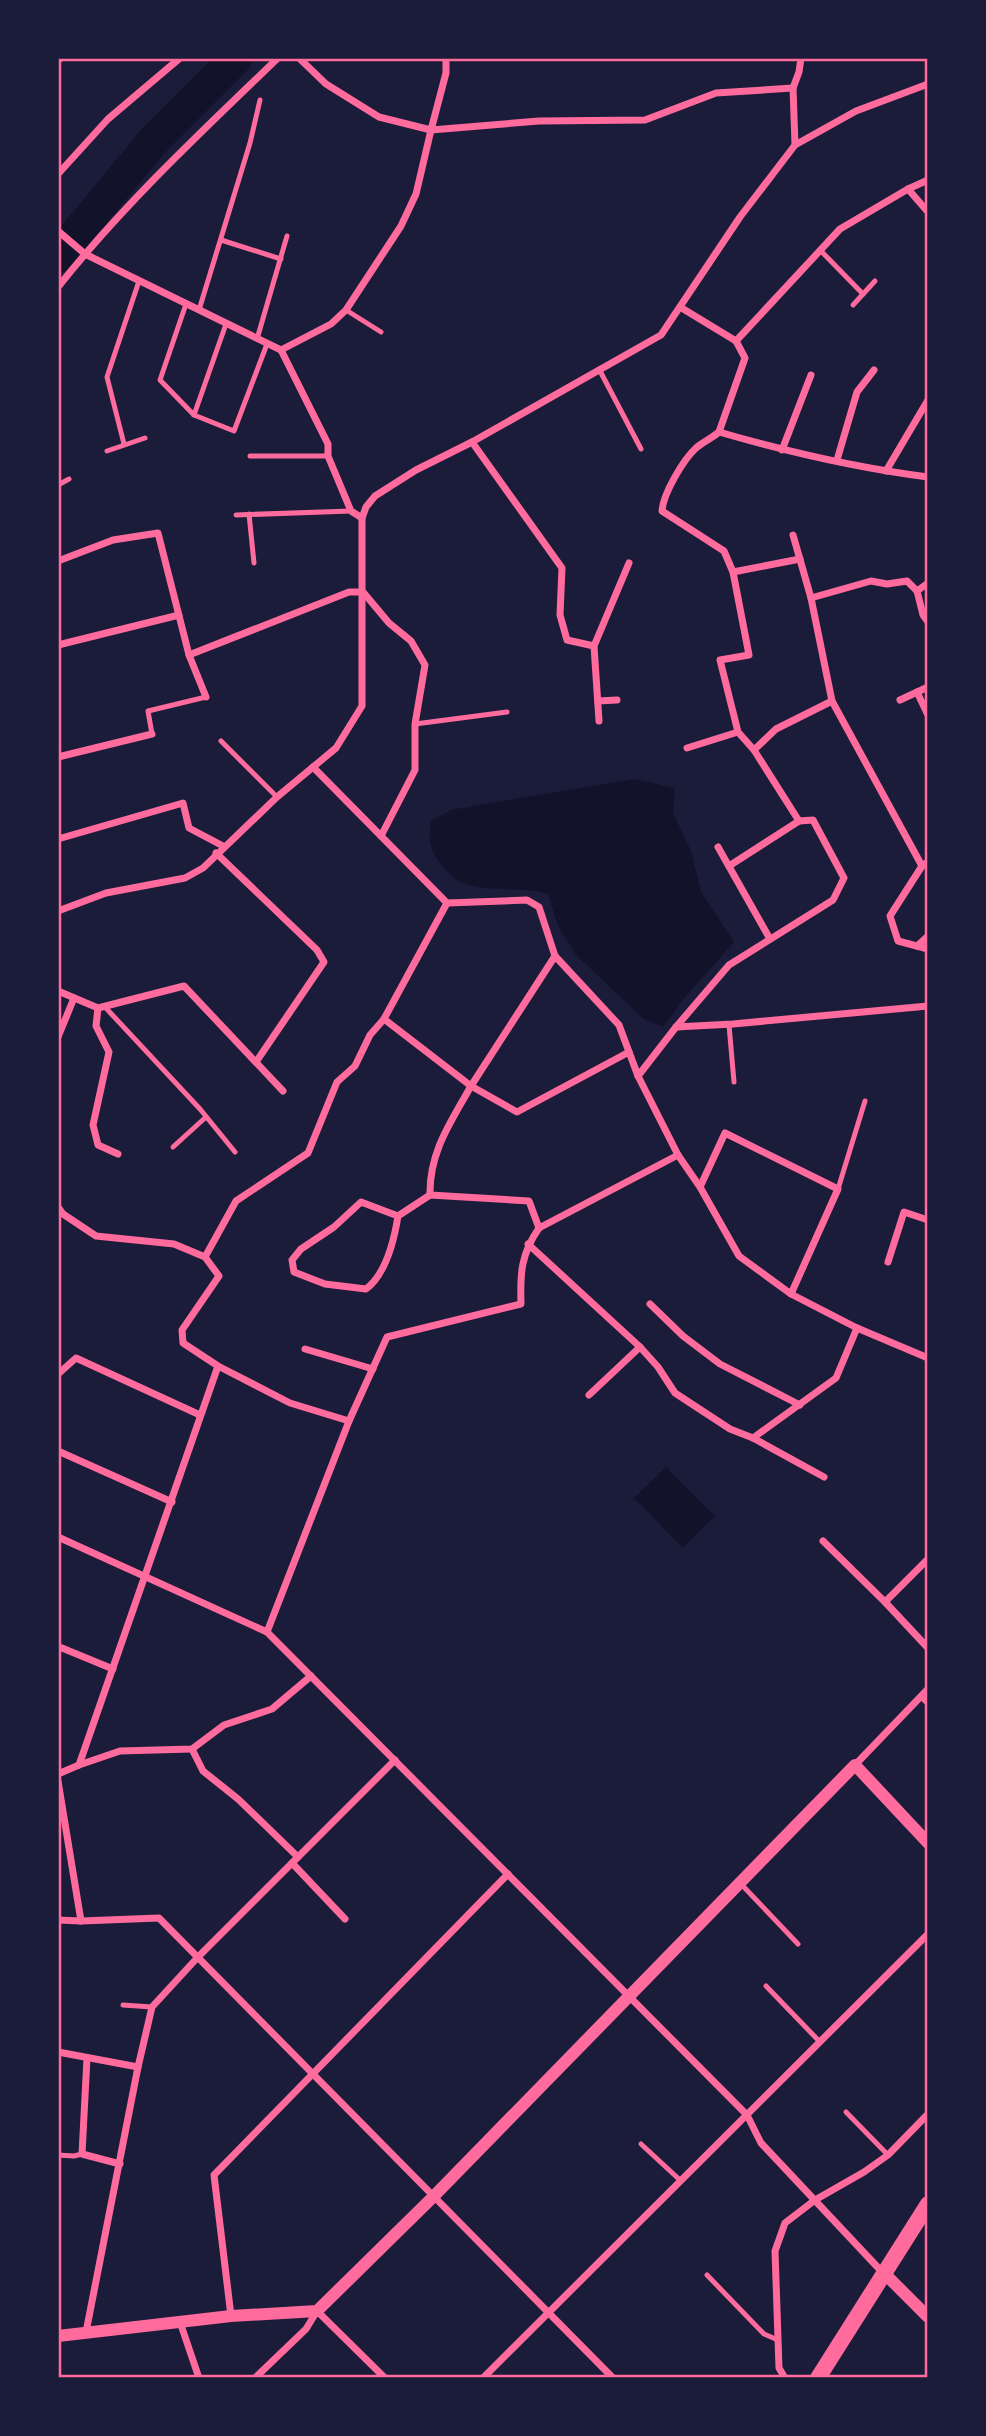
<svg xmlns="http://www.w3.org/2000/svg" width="986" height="2436" font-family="Helvetica,sans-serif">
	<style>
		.water { fill: #12122b }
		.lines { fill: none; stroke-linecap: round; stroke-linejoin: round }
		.river { stroke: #12122b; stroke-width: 33 }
		.service { stroke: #ff6b9d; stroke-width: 5 }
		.minor { stroke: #ff6b9d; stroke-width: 7 }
		.tertiary { stroke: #ff6b9d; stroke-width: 12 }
		.primary { stroke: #ff6b9d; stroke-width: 16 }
		.neatline { fill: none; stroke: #ff6b9d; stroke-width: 2.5 }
	</style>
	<rect width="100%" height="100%" fill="#1b1b3a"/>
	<g class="water">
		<path d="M634 779 675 788 673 813 691 851 701 892 734 942 687 995 663 1027 644 1019 576 955 558 926 548 894C521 886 486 893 460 882 452 879 446 869 440 863 430 851 428 835 431 821L451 810Z"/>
		<polygon points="666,1467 715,1516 683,1548 634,1498"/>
	</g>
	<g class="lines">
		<polyline class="river" points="58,256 154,140 236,58"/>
		<g class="service">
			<polyline points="221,240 281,259"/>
			<polyline points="820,250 863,294"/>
			<polyline points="186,304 160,380 194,415 234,431 267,344"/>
			<polyline points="853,305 875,281"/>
			<polyline points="199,310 250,143 260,100"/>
			<polyline points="346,310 381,332"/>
			<polyline points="257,339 287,236"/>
			<polyline points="599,369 641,449"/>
			<polyline points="194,415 226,324"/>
			<polyline points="124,444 107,377 139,281"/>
			<polyline points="107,451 145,438"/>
			<polyline points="250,456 328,456"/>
			<polyline points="58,485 69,479"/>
			<polyline points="249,514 254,563"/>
			<polyline points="236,515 351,511"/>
			<polyline points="415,724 507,712"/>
			<polyline points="152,734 148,711 206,697"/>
			<polyline points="221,741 277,797"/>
			<polyline points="104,1006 200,1109 235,1152"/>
			<polyline points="729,1025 734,1082"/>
			<polyline points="173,1147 206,1117"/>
			<polyline points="838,1189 865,1101"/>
			<polyline points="921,1697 928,1704"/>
			<polyline points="740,1883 798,1944"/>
			<polyline points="766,1986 820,2042"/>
			<polyline points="123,2005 152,2007"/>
			<polyline points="846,2112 888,2155"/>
			<polyline points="641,2144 681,2181"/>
			<polyline points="58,2155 74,2156 82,2154"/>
			<polyline points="707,2275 764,2334 778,2340"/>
		</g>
		<g class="minor">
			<polyline points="299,58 326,84 379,117 431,130 416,194 401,226 346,310 331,324 281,350 328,444 328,456 351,511 362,518"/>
			<polyline points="446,58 446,73 431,130 539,121 645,120 716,93 793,88"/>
			<polyline points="58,60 61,58"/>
			<polyline points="795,145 856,111 928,84"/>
			<polyline points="58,174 108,119 180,58"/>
			<polyline points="908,189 928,212"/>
			<polyline points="58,231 85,254 281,350"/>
			<path d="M58 287C124 204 202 131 278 58"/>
			<polyline points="680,307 736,341 745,358 719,432"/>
			<polyline points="736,341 840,229 908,189 928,180"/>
			<polyline points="472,442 562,568 560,615 567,640 594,646"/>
			<polyline points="782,450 811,375"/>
			<polyline points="837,460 857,392 874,370"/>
			<polyline points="886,471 928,400"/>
			<polyline points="793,535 811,598 832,701 922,866"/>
			<polyline points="58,561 113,540 158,533 189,655 206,697"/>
			<polyline points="733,572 800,559"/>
			<polyline points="917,591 923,615 928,622"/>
			<polyline points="811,598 871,581 887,584 907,581 917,591 928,583"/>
			<polyline points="58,645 179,615"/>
			<polyline points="189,655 349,592 363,592 389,623 411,641 425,665 415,724 415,770 381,836"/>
			<polyline points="917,692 928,715"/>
			<polyline points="900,700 928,687"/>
			<polyline points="598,701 617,700"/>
			<polyline points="599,721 594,646 629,563"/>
			<polyline points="687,748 738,732"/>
			<path d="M754 750 738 732 720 660 749 655 733 572 724 551 662 511C663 494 683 460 696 448 703 442 712 438 719 432 788 452 858 468 928 477"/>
			<polyline points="58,757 152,734"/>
			<polyline points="313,767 447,903 527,900 539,907 555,956 619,1025 638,1076 678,1155 700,1187 739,1256 791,1294 838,1189 725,1133 700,1187"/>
			<polyline points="58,839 183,803 189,828 223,846"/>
			<polyline points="718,847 770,939"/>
			<polyline points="216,853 317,950 324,962 256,1062"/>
			<polyline points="928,862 922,866 890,916 898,941 928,949"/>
			<polyline points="729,866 799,821"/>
			<polyline points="58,911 106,893 185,878 203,868 277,797 336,748 362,706 362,518 366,507 375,496 416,470 472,442 661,335 740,217 795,145 793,88 799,72 801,58"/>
			<polyline points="917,946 928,936"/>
			<polyline points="555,956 471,1086 517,1112 629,1052"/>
			<polyline points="58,991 98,1008 184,986 283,1091"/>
			<polyline points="98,1008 96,1026 109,1052 93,1125 98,1145 118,1154"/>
			<polyline points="676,1027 733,1024 928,1006"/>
			<polyline points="58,1037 74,998"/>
			<polyline points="638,1076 676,1027 729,965 833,900 844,878 813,820 799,821 754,750 776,729 832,701"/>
			<polyline points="58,1207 63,1214 96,1236 174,1244 205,1257 219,1276 182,1330 183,1343 218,1366 290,1403 349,1421"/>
			<path d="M398 1216 361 1202 334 1227 301 1249 292 1260 294 1272 325 1284 366 1289C386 1274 394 1241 398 1216L430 1195"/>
			<polyline points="539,1228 678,1155"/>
			<polyline points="528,1244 640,1347 658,1367 675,1393 730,1429 753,1438 824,1477"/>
			<polyline points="205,1257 236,1201 308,1153 337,1082 355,1066 370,1035 384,1019"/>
			<polyline points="888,1262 904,1212 928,1220"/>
			<polyline points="791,1294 857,1328 928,1358"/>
			<polyline points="650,1304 683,1336 720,1364 800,1405"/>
			<polyline points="305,1349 373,1369"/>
			<polyline points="58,1374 76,1358 200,1415"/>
			<polyline points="589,1395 640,1347"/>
			<polyline points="753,1438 836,1378 857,1328"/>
			<polyline points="58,1451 172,1502"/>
			<polyline points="58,1537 267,1632 747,2115 761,2143 884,2274"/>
			<polyline points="823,1541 885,1602"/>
			<polyline points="928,1559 885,1602 928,1648"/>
			<path d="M267 1632 349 1421 387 1337 521 1304C520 1273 521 1254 539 1228L529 1201 430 1195C429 1152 451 1122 471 1086L384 1019 447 903"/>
			<polyline points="62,1648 113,1669"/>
			<polyline points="192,1749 203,1771 238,1799 298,1857"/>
			<polyline points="79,1765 120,1751 192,1749 224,1725 272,1709 311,1676"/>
			<polyline points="855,1765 928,1689"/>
			<polyline points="58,1774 79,1765 218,1366"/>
			<polyline points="58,1781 81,1921 58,1920"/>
			<polyline points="292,1863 345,1919"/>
			<polyline points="81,1921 159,1918 613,2378"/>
			<polyline points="58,2052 138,2067"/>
			<polyline points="87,2058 82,2154 120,2164"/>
			<polyline points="231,2316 214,2175 508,1874"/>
			<polyline points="180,2322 199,2378"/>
			<polyline points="86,2332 138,2067 152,2007 198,1957 395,1760"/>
			<polyline points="255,2378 306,2329 317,2311 385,2378"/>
			<polyline points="483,2378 928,1934"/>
			<polyline points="785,2378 779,2368 775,2251 785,2223 815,2200 864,2172 888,2155 928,2114"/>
		</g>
		<g class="tertiary">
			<polyline points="885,2274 928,2317"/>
			<polyline points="58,2336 231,2316 317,2311 434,2196 855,1765 928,1843"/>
		</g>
		<polyline class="primary" points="818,2378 928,2204"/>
	</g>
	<rect width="986" height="2436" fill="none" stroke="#1b1b3a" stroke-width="119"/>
	<rect x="60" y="60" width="866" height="2316" class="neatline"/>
</svg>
